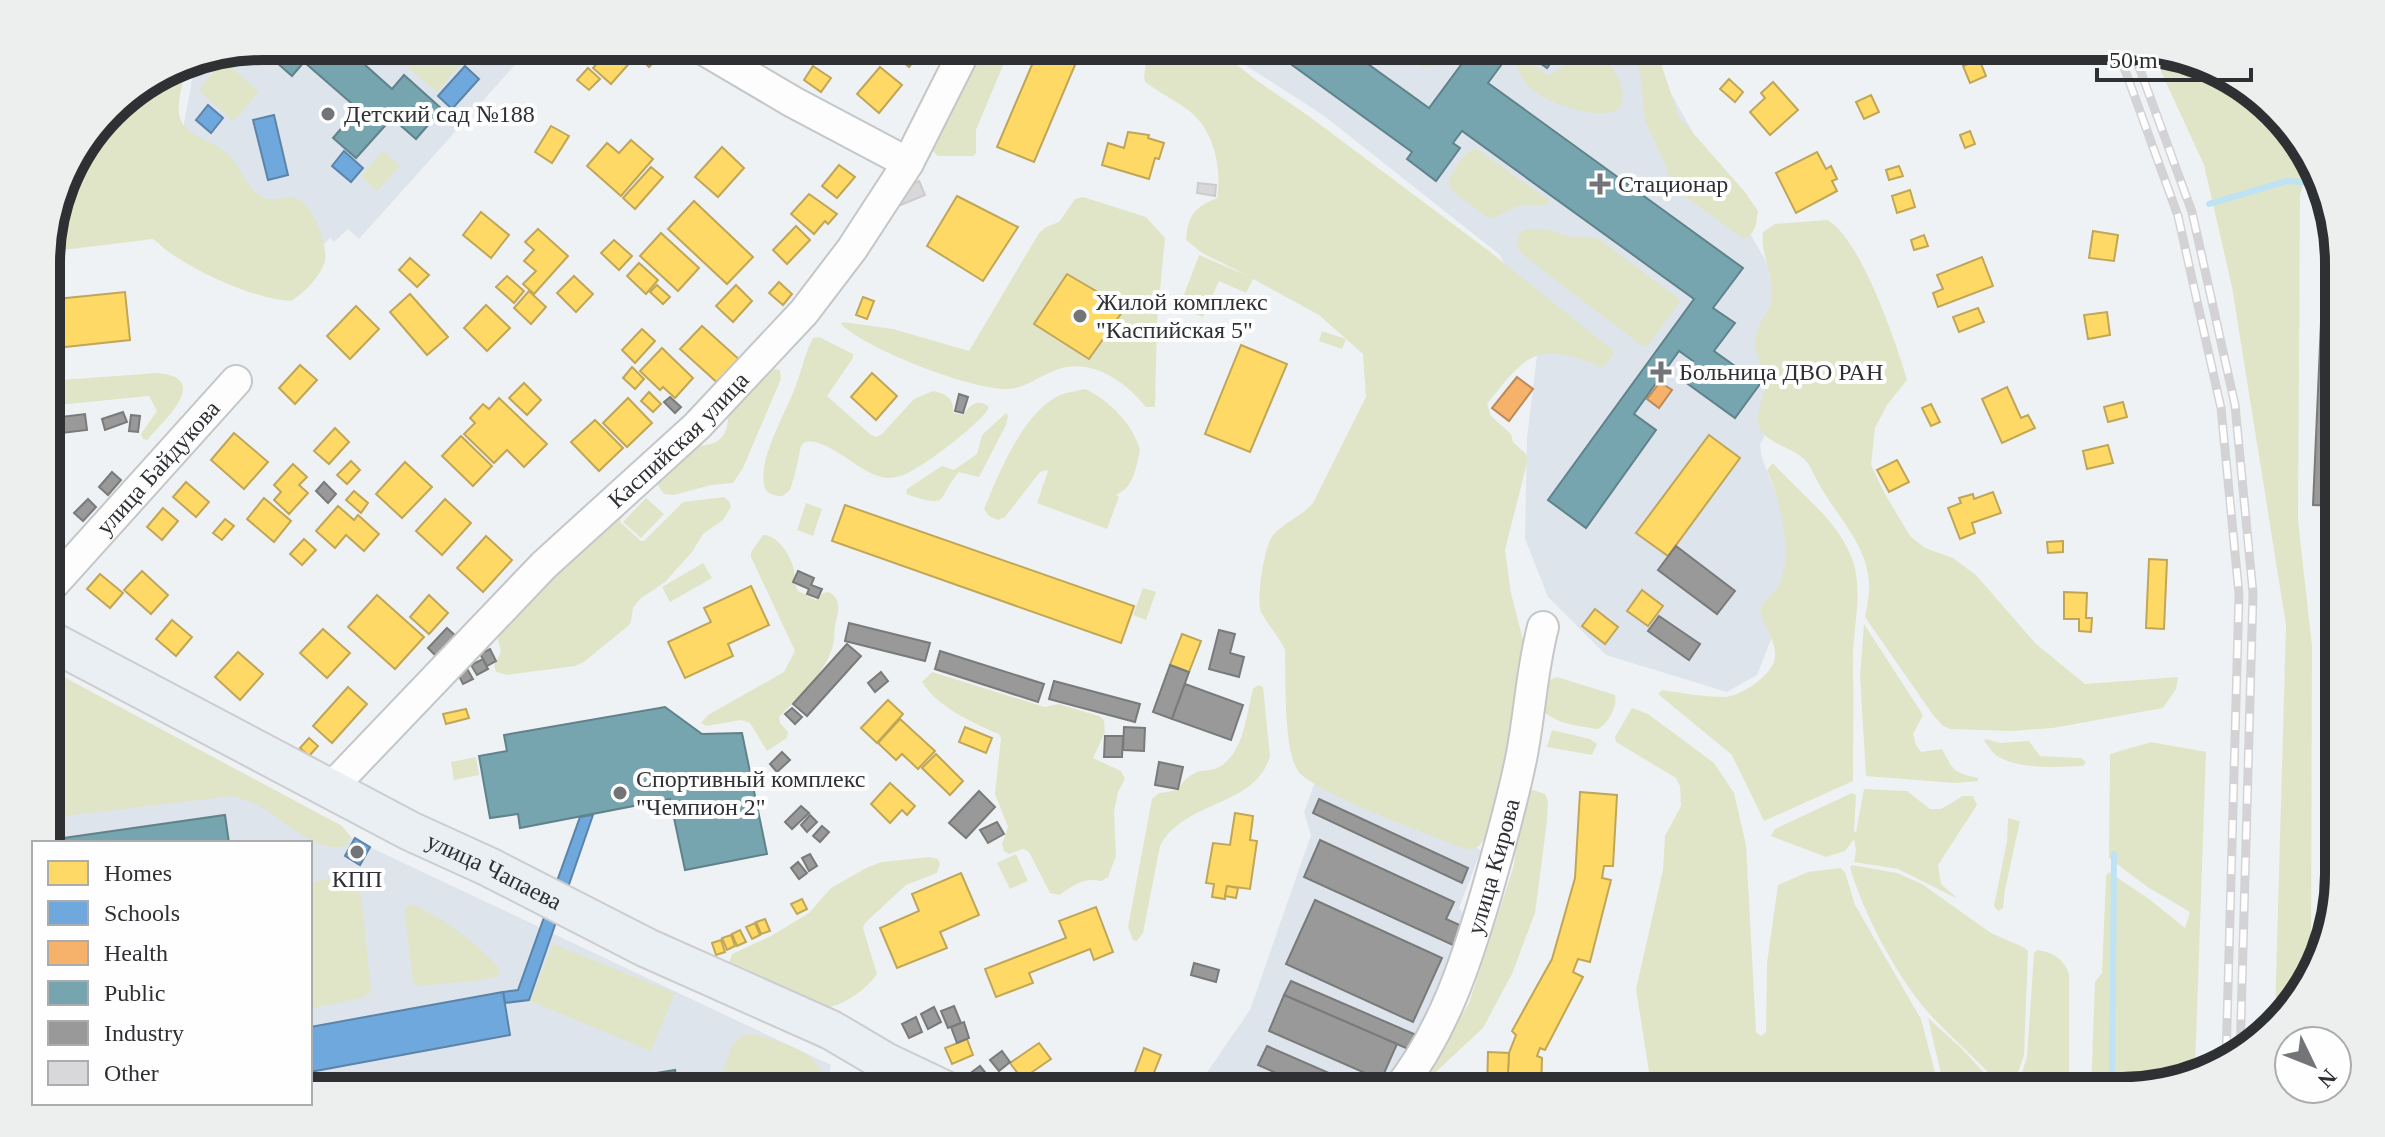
<svg xmlns="http://www.w3.org/2000/svg" width="2385" height="1137" font-family="'Times New Roman',serif">
	<style>
		.built { fill: #dee4ec }
		.green { fill: #e1e5c7 }
		.water { fill: #bde3f5 }
		.homes { fill: #ffd966; stroke: #c0a657; stroke-width: 2 }
		.schools { fill: #6fa8dc; stroke: #5c84a9; stroke-width: 2 }
		.health { fill: #f6b26b; stroke: #ba8b5a; stroke-width: 2 }
		.public { fill: #76a5af; stroke: #60828a; stroke-width: 2 }
		.industry { fill: #999; stroke: #797a7a; stroke-width: 2 }
		.lines { fill: none; stroke-linecap: round; stroke-linejoin: round }
		.stream { stroke: #bde3f5; stroke-width: 6 }
		.building { fill: #d8d8da; stroke: #cccccd; stroke-width: 2 }
		.minor-casing { stroke: #c4c6c8; stroke-width: 34 }
		.major-casing { stroke: #cccdce; stroke-width: 42 }
		.minor { stroke: #fdfdfe; stroke-width: 30 }
		.major { stroke: #e9eff3; stroke-width: 38 }
		.rail-casing { stroke: #d3d3d5; stroke-width: 9 }
		.rail { stroke: #fefefe; stroke-width: 6; stroke-dasharray: 18; stroke-linecap: butt }
		.poi-dot { fill: #727477; stroke: #fefefe; stroke-width: 3 }
		.labels { text-anchor: middle; stroke-width: 8; stroke-linejoin: round; paint-order: stroke }
		.poi-label { font-size: 24px; fill: #2e3033; stroke: #fefefe; text-anchor: start }
		.street-label { font-size: 24px; fill: #2e3033; stroke: #fefefe }
		.rim { fill: none; stroke: #2e3033; stroke-width: 10 }
	</style>
	<rect width="100%" height="100%" fill="#eff2f5"/>
	<g class="built">
		<polygon points="263,46 514,46 524,55 359,239 348,229 334,242 330,238 321,247 176,166 196,59"/>
		<polygon points="1235,46 1634,46 1669,90 1777,281 1781,402 1760,445 1762,458 1792,535 1787,599 1757,675 1727,692 1606,655 1548,597 1525,539 1527,438 1539,339 1500,255 1323,115 1245,65"/>
		<polygon points="47,680 376,850 831,1065 826,1091 310,1091 310,843 48,843"/>
		<polygon points="1316,779 1481,850 1459,908 1472,924 1414,1057 1386,1091 1194,1091 1250,1010 1311,835 1304,812"/>
	</g>
	<g class="green">
		<polygon points="416,46 464,46 471,52 437,92 402,62"/>
		<polygon points="976,46 1011,46 976,130 976,153 973,156 938,156 928,146"/>
		<path d="M1129 46H1222L1231 60 1256 80 1310 117 1489 251 1614 351 1609 362 1602 367C1537 341 1528 352 1487 404L1491 416 1511 434 1513 442 1526 454 1528 459 1505 550 1511 593 1525 648 1499 800 1485 839 1478 847 1469 850 1454 845C1426 833 1313 792 1298 771 1283 749 1286 678 1285 650 1279 636 1268 626 1261 612 1256 600 1264 544 1274 534 1285 522 1302 516 1313 503L1366 397 1363 354 1319 315 1253 279 1246 293 1219 281 1203 317 1179 308 1199 255 1248 276 1202 253 1186 240C1188 216 1194 207 1217 198 1222 168 1214 129 1188 110 1174 100 1159 92 1145 82L1144 77 1147 57 1142 50Z"/>
		<polygon points="1392,46 1446,46 1446,48 1433,66 1423,68"/>
		<path d="M1630 46H1655L1679 117 1744 191 1758 211C1756 223 1756 234 1744 239L1677 191 1670 181 1667 168 1645 121 1640 73Z"/>
		<path d="M1596 50C1611 62 1631 90 1619 109 1599 121 1553 105 1534 91 1525 85 1521 75 1516 65L1519 54 1549 76 1577 56Z"/>
		<polygon points="2152,52 2205,63 2294,131 2308,164 2300,196 2298,521 2312,646 2311,971 2275,1015 2286,625 2232,287 2204,165"/>
		<path d="M189 61C185 77 174 105 181 121 190 139 216 141 230 156 242 169 247 190 264 198 275 202 289 194 300 200 313 207 328 245 325 260 323 274 303 294 291 301 255 299 203 275 173 255 166 251 160 244 153 239L47 252 68 168 81 151 122 115 136 90 181 62Z"/>
		<polygon points="224,61 259,92 233,121 198,90"/>
		<polygon points="1475,148 1549,200 1547,206 1518,206 1494,218 1488,218 1452,191 1449,184 1450,177 1464,155"/>
		<polygon points="383,151 400,166 377,191 361,176"/>
		<path d="M1083 197 1146 217 1165 238 1157 322 1155 407H1146C1123 379 1087 355 1051 372 1035 379 1023 389 1005 389 970 389 865 349 841 324L843 322 893 329 969 351 1039 233 1046 227 1059 222 1075 199Z"/>
		<path d="M1827 220C1860 236 1897 345 1907 380L1887 405 1875 428 1871 465 1885 494 1910 536 1925 548 1953 558 1976 575 2035 643 2085 684 2178 677 2176 689 2163 708 2053 728 2011 731 1950 729 1943 726 1933 715 1865 617C1867 607 1869 597 1869 587 1870 548 1836 515 1819 484 1813 474 1811 465 1803 458 1790 447 1765 443 1759 426 1755 414 1764 396 1765 384 1766 367 1751 356 1757 331 1760 320 1771 309 1772 298 1774 273 1760 255 1763 232L1775 224Z"/>
		<polygon points="1524,229 1550,230 1571,237 1596,237 1678,298 1680,302 1649,344 1646,347 1641,345 1527,258 1516,246 1519,235"/>
		<polygon points="1322,331 1346,339 1342,349 1319,341"/>
		<path d="M819 337 853 354V358L827 396 871 435 876 437 882 434 914 399 933 391C947 394 954 398 953 413L963 415C969 407 976 397 988 406V410C975 427 928 463 908 473 899 477 888 480 878 476 856 469 826 437 805 442L801 446 795 474 790 490 782 496C774 496 765 494 764 484 759 456 787 411 796 385 802 369 805 353 813 338Z"/>
		<path d="M769 368 780 370 781 379 743 468 733 483 711 485 674 495 664 494 655 481 686 445C715 448 730 441 728 409Z"/>
		<path d="M157 373C213 377 164 421 147 440L143 439 141 434 157 411 149 396 47 406V381Z"/>
		<path d="M1085 389C1109 400 1133 424 1140 450 1136 468 1134 487 1116 495L1119 497 1107 529 1037 503 1048 471 1046 470 1040 472 1005 517 998 520 989 516 984 509C999 473 1023 412 1060 395 1068 392 1077 391 1085 389Z"/>
		<path d="M1006 413 1008 416 1006 425 979 477 959 472C936 498 952 510 906 494L907 489 942 466 954 470 977 454 982 435Z"/>
		<path d="M1773 463C1799 493 1835 517 1851 556 1865 591 1852 628 1853 665 1854 702 1853 742 1853 781L1764 821 1732 755 1658 694 1662 690C1682 693 1704 697 1725 697 1741 696 1775 674 1775 656 1776 639 1762 625 1760 609 1765 599 1774 595 1779 585 1794 554 1780 499 1767 470Z"/>
		<polygon points="647,491 621,519 620,522 641,541 644,541 683,502 724,497 729,501 731,507 723,520 703,534 692,552 665,582 640,599 633,608 631,622 628,626 584,662 575,666 507,675 496,672 494,665 501,652 498,639 501,628 555,567"/>
		<polygon points="646,498 664,514 641,538 623,522"/>
		<polygon points="806,503 822,509 813,536 797,530"/>
		<path d="M763 535C777 535 789 553 793 566 796 576 793 582 798 591L816 600 823 593 829 592C843 601 838 611 835 626 834 632 835 639 833 645 826 673 799 697 779 717L780 723 788 732 787 738 767 751 750 723 741 720 706 726 701 723 708 715 784 672 795 651 751 557V552Z"/>
		<polygon points="703,563 712,578 670,602 662,587"/>
		<polygon points="1143,588 1156,592 1146,620 1133,615"/>
		<path d="M1864 624 1923 715 1913 734 1916 745 1921 752 1942 749C1954 771 1952 772 1978 778V781L1955 783 1866 776 1860 676Z"/>
		<path d="M47 668 342 826 351 837 347 845C320 858 280 816 256 804 249 801 240 798 232 796L48 818Z"/>
		<path d="M932 672 1045 707 1058 704 1099 716 1104 720 1105 732 1093 758 1121 771 1125 779 1118 792 1114 812 1116 856 1108 877 1101 881C1083 877 1073 886 1059 895L1050 893 1029 852 1023 849 1009 854 1004 851 1002 844 1008 827 995 794 1001 738 999 734C972 723 938 707 922 682Z"/>
		<path d="M1557 677 1615 695C1618 706 1608 724 1598 729 1577 726 1556 724 1541 709L1547 681Z"/>
		<path d="M1258 685 1263 687 1270 756C1255 808 1185 799 1160 846L1143 933 1137 941 1133 940 1128 927 1152 799 1159 793C1189 790 1174 784 1195 773 1202 769 1211 772 1219 767 1244 753 1246 715 1253 689Z"/>
		<polygon points="1632,708 1648,714 1714,763 1734,793 1746,845 1756,1032 1761,1036 1766,1032 1767,963 1778,885 1808,872 1840,868 1845,872 1855,905 1921,1019 1940,1091 1652,1091 1636,989 1663,870 1665,836 1681,806 1680,786 1676,778 1616,742 1615,737"/>
		<polygon points="1552,730 1590,739 1597,744 1592,755 1547,747"/>
		<path d="M1986 739 2000 743 2029 741 2040 756 2081 758 2086 762 2083 766C2059 767 2019 770 1997 756 1992 753 1988 745 1984 741Z"/>
		<polygon points="2151,742 2206,752 2195,1070 2135,1091 2091,1091 2095,982 2102,973 2106,876 2109,872 2149,899 2185,928 2190,912 2149,888 2109,858 2110,754"/>
		<polygon points="476,757 479,775 454,780 451,762"/>
		<polygon points="1864,789 1907,791 1930,809 1941,809 1963,796 1973,796 1977,805 1938,865 1941,884 1958,899 1898,869 1854,862 1856,850 1854,839 1845,851 1826,857 1771,836 1775,829 1852,793 1856,795 1854,831 1856,832"/>
		<polygon points="1533,790 1545,794 1548,801 1547,821 1535,913 1512,974 1483,1028 1422,1085 1418,1084 1418,1077 1454,1028 1469,1003 1514,865 1520,808 1525,793"/>
		<polygon points="2008,818 2020,821 2005,890 2003,908 1998,911 1994,906 2007,841"/>
		<polygon points="1016,854 1028,881 1010,889 997,863"/>
		<path d="M930 857 938 859 940 864 937 873 906 885 865 923 863 928 877 974C866 990 841 1008 821 1008L728 966 732 954 771 936 809 913 831 888 868 867 882 862Z"/>
		<path d="M1852 865 1897 873 1922 884 1991 933 2023 947 2028 951 2024 1055 2012 1091H2005C1981 1062 1951 1038 1926 1010 1895 973 1864 914 1850 868Z"/>
		<polygon points="323,879 341,880 355,885 361,894 371,989 369,994 361,998 310,1009 310,885"/>
		<path d="M412 904C446 920 474 941 500 969L498 976 482 980 419 986 413 982 405 916 406 907Z"/>
		<polygon points="553,944 675,993 651,1051 530,1001"/>
		<path d="M2037 950C2053 952 2064 959 2069 974V1091H2016L2027 1057 2034 953Z"/>
		<polygon points="1928,1018 1961,1048 2001,1091 1945,1091"/>
		<path d="M754 1034C778 1042 807 1047 821 1070L816 1091H717L732 1045 743 1035Z"/>
		<polygon points="866,1075 894,1091 863,1091"/>
	</g>
	<path class="water" d="M2338 547 2339 874 2325 941C2320 851 2320 760 2325 670 2328 628 2328 588 2338 547Z"/>
	<g class="homes">
		<polygon points="606,46 618,46 633,59 611,84 593,68 599,61 596,57"/>
		<polygon points="653,46 662,54 649,67 641,59"/>
		<polygon points="909,46 916,46 922,51 909,67 900,59"/>
		<polygon points="1040,46 1083,46 1034,162 997,147"/>
		<polygon points="1979,59 1986,76 1970,83 1963,66"/>
		<polygon points="813,66 831,78 821,92 804,80"/>
		<polygon points="880,67 902,85 879,113 857,94"/>
		<polygon points="588,68 600,79 589,90 577,80"/>
		<polygon points="1729,79 1743,92 1735,102 1720,89"/>
		<polygon points="1773,82 1798,110 1770,135 1750,112 1765,98 1761,93"/>
		<polygon points="1871,95 1879,112 1864,119 1856,102"/>
		<polygon points="551,126 569,136 552,163 535,152"/>
		<polygon points="1970,131 1975,144 1965,148 1960,135"/>
		<polygon points="1128,132 1149,135 1148,138 1164,143 1159,159 1155,158 1149,179 1102,165 1108,143 1124,148"/>
		<polygon points="631,140 653,159 621,196 587,166 607,143 619,153"/>
		<polygon points="722,147 744,168 718,197 695,177"/>
		<polygon points="1817,152 1826,169 1831,166 1837,179 1832,181 1837,191 1796,213 1776,173"/>
		<polygon points="839,165 855,177 837,198 822,186"/>
		<polygon points="1899,166 1903,176 1889,180 1886,170"/>
		<polygon points="651,167 663,177 635,209 623,198"/>
		<polygon points="1910,190 1915,207 1897,213 1892,196"/>
		<polygon points="809,194 837,214 828,224 825,221 814,234 791,214"/>
		<polygon points="957,196 1018,227 983,281 927,246"/>
		<polygon points="694,201 753,257 727,284 668,229"/>
		<polygon points="481,212 509,235 491,258 463,235"/>
		<polygon points="796,226 810,240 787,264 773,250"/>
		<polygon points="538,229 568,256 534,294 523,284 536,271 524,261 534,250 525,242"/>
		<polygon points="2093,231 2118,235 2114,261 2089,258"/>
		<polygon points="661,233 699,268 678,291 640,256"/>
		<polygon points="1924,235 1928,246 1914,250 1911,240"/>
		<polygon points="614,240 632,256 619,270 601,253"/>
		<polygon points="1982,257 1993,286 1938,307 1933,293 1943,289 1937,275"/>
		<polygon points="410,258 429,275 417,287 399,270"/>
		<polygon points="639,263 658,280 646,294 627,276"/>
		<polygon points="1067,274 1125,308 1089,359 1034,324"/>
		<polygon points="507,276 524,291 514,303 496,287"/>
		<polygon points="574,276 593,294 576,312 557,293"/>
		<polygon points="779,282 792,294 783,305 769,293"/>
		<polygon points="657,285 670,297 663,304 650,292"/>
		<polygon points="736,285 752,301 733,322 716,306"/>
		<polygon points="529,291 546,307 531,324 514,308"/>
		<polygon points="125,292 130,340 47,349 47,300"/>
		<polygon points="410,294 448,337 427,355 390,312"/>
		<polygon points="863,297 874,301 867,319 856,315"/>
		<polygon points="486,305 510,328 487,351 464,328"/>
		<polygon points="356,306 379,329 350,359 327,336"/>
		<polygon points="1978,308 1984,322 1959,332 1953,317"/>
		<polygon points="2107,312 2110,335 2088,339 2084,315"/>
		<polygon points="702,326 742,362 721,386 680,349"/>
		<polygon points="642,329 655,341 635,363 622,350"/>
		<polygon points="1241,345 1287,364 1250,452 1205,434"/>
		<polygon points="662,348 693,378 675,398 663,387 660,390 640,371"/>
		<polygon points="300,365 317,380 295,404 279,388"/>
		<polygon points="632,367 644,379 635,389 623,378"/>
		<polygon points="872,373 897,396 876,420 851,397"/>
		<polygon points="524,383 541,400 527,415 509,398"/>
		<polygon points="2007,387 2021,418 2028,415 2035,428 2002,443 1982,399"/>
		<polygon points="649,392 661,404 653,412 641,401"/>
		<polygon points="499,398 547,444 524,467 507,450 494,463 464,434 475,423 470,418 483,404 489,409"/>
		<polygon points="628,398 652,423 627,447 603,423"/>
		<polygon points="2123,402 2127,417 2108,422 2104,407"/>
		<polygon points="1931,404 1940,422 1931,426 1922,408"/>
		<polygon points="595,420 623,448 599,471 571,442"/>
		<polygon points="335,428 349,442 329,464 314,451"/>
		<polygon points="234,433 268,462 244,489 211,460"/>
		<polygon points="1709,435 1740,458 1668,556 1636,533"/>
		<polygon points="461,436 492,466 473,486 442,456"/>
		<polygon points="2108,445 2113,463 2087,469 2083,451"/>
		<polygon points="1897,460 1909,482 1889,492 1877,470"/>
		<polygon points="351,461 360,470 347,484 337,475"/>
		<polygon points="405,462 432,487 402,518 376,494"/>
		<polygon points="293,464 307,477 299,485 308,493 289,514 274,500 281,492 274,485"/>
		<polygon points="186,482 209,502 196,517 173,497"/>
		<polygon points="354,491 368,503 361,513 346,500"/>
		<polygon points="1993,492 2001,513 1972,523 1975,533 1960,539 1948,508 1961,503 1959,498 1973,494 1974,499"/>
		<polygon points="264,498 291,521 274,542 247,519"/>
		<polygon points="445,499 471,523 442,555 416,531"/>
		<polygon points="845,505 1134,606 1121,643 832,541"/>
		<polygon points="338,506 354,520 358,515 379,534 364,551 346,535 335,548 316,531"/>
		<polygon points="163,508 178,521 162,540 147,527"/>
		<polygon points="225,519 234,526 222,540 213,533"/>
		<polygon points="486,536 512,560 483,592 457,568"/>
		<polygon points="304,539 316,550 302,565 290,554"/>
		<polygon points="2063,541 2063,552 2048,553 2047,542"/>
		<polygon points="2149,559 2167,560 2164,629 2146,628"/>
		<polygon points="142,571 168,595 151,614 124,590"/>
		<polygon points="100,574 123,593 110,608 87,589"/>
		<polygon points="751,586 769,625 728,644 733,656 685,678 668,642 711,622 704,608"/>
		<polygon points="1642,590 1663,606 1648,626 1627,611"/>
		<polygon points="2064,592 2087,593 2086,618 2092,618 2091,632 2079,631 2079,619 2064,619"/>
		<polygon points="377,595 424,637 395,669 348,627"/>
		<polygon points="429,595 448,613 429,634 410,617"/>
		<polygon points="1595,609 1618,627 1605,644 1582,626"/>
		<polygon points="172,620 192,637 176,656 156,639"/>
		<polygon points="323,629 350,653 327,678 300,653"/>
		<polygon points="1182,634 1201,641 1189,672 1170,665"/>
		<polygon points="238,652 263,674 240,700 215,677"/>
		<polygon points="348,687 367,704 332,743 313,726"/>
		<polygon points="888,700 903,714 877,743 861,728"/>
		<polygon points="466,709 469,718 446,724 443,714"/>
		<polygon points="900,719 935,751 918,769 902,754 896,760 878,743"/>
		<polygon points="965,727 992,738 986,753 959,742"/>
		<polygon points="309,738 318,746 309,756 300,748"/>
		<polygon points="936,754 963,781 950,795 922,768"/>
		<polygon points="890,783 915,806 907,815 902,810 890,823 871,804"/>
		<polygon points="1580,792 1617,795 1613,866 1604,866 1602,878 1611,880 1590,962 1578,959 1573,972 1583,977 1545,1050 1540,1048 1537,1056 1542,1058 1541,1091 1507,1091 1509,1053 1516,1035 1512,1031 1552,959 1575,878"/>
		<polygon points="1235,813 1253,816 1250,840 1257,841 1250,889 1227,886 1225,899 1212,897 1214,884 1206,883 1213,843 1230,845"/>
		<polygon points="961,873 979,915 940,932 947,948 897,968 880,928 919,911 912,894"/>
		<polygon points="1227,886 1238,888 1236,898 1225,896"/>
		<polygon points="802,899 807,909 797,914 791,904"/>
		<polygon points="1096,907 1113,952 1094,960 1090,949 1029,973 1033,983 996,997 985,969 1066,938 1059,921"/>
		<polygon points="765,919 770,931 761,934 756,922"/>
		<polygon points="755,923 760,935 752,939 746,927"/>
		<polygon points="740,930 746,942 737,946 732,934"/>
		<polygon points="731,935 735,946 727,950 722,938"/>
		<polygon points="721,940 725,952 716,955 712,943"/>
		<polygon points="967,1039 973,1055 952,1064 945,1048"/>
		<polygon points="1039,1043 1051,1059 1022,1079 1010,1063"/>
		<polygon points="1144,1048 1161,1055 1147,1090 1131,1083"/>
		<polygon points="1488,1052 1509,1053 1507,1091 1487,1091"/>
	</g>
	<g class="schools">
		<polygon points="465,66 479,79 452,109 438,96"/>
		<polygon points="208,105 223,118 211,133 196,120"/>
		<polygon points="274,115 288,175 268,180 253,120"/>
		<polygon points="344,151 363,168 351,182 332,166"/>
		<polygon points="593,815 529,1000 505,1003 503,992 518,990 580,817"/>
		<polygon points="355,838 370,847 360,865 345,856"/>
		<polygon points="503,992 510,1035 310,1072 310,1027"/>
	</g>
	<g class="health">
		<polygon points="1517,377 1533,389 1509,421 1492,408"/>
		<polygon points="1660,382 1672,390 1659,408 1647,399"/>
	</g>
	<g class="public">
		<polygon points="344,46 392,89 404,75 442,109 416,139 392,118 356,158 333,138 358,109 304,62 292,76 259,47"/>
		<polygon points="1266,46 1343,46 1429,108 1475,46 1515,46 1488,83 1743,268 1713,308 1735,323 1714,351 1760,384 1735,418 1681,379 1693,361 1679,351 1634,414 1656,430 1586,528 1548,500 1694,299 1462,131 1453,143 1460,148 1436,181 1407,159 1412,152"/>
		<polygon points="1516,46 1563,46 1547,68"/>
		<polygon points="665,707 702,734 742,733 767,854 685,870 670,799 520,828 518,814 490,818 479,756 507,751 504,735"/>
		<polygon points="225,815 229,843 50,843 49,840"/>
		<polygon points="675,1070 679,1091 548,1091"/>
	</g>
	<g class="industry">
		<polygon points="2326,208 2337,235 2338,506 2313,505"/>
		<polygon points="959,394 968,397 963,413 955,411"/>
		<polygon points="670,397 681,407 675,413 664,402"/>
		<polygon points="123,412 127,422 105,430 102,419"/>
		<polygon points="85,414 87,430 54,434 52,418"/>
		<polygon points="131,415 140,416 138,432 129,431"/>
		<polygon points="112,472 121,480 108,495 99,487"/>
		<polygon points="324,482 336,494 328,503 316,491"/>
		<polygon points="88,499 96,507 83,521 74,513"/>
		<polygon points="50,536 58,544 47,557 47,539"/>
		<polygon points="1676,546 1735,591 1717,614 1658,570"/>
		<polygon points="798,571 814,578 811,585 822,589 818,598 807,594 809,589 793,582"/>
		<polygon points="1659,616 1700,644 1689,660 1648,631"/>
		<polygon points="849,623 930,643 925,661 845,641"/>
		<polygon points="447,628 457,637 437,657 428,648"/>
		<polygon points="1219,630 1235,634 1230,653 1244,657 1239,677 1209,669"/>
		<polygon points="847,644 861,656 807,716 793,704"/>
		<polygon points="490,649 496,661 487,666 480,654"/>
		<polygon points="940,651 1044,684 1038,702 935,669"/>
		<polygon points="483,659 488,669 477,675 471,665"/>
		<polygon points="1170,665 1189,672 1172,719 1153,712"/>
		<polygon points="466,667 473,679 463,684 457,672"/>
		<polygon points="881,672 888,681 875,692 868,683"/>
		<polygon points="1054,681 1140,704 1135,722 1049,699"/>
		<polygon points="1185,684 1243,705 1231,740 1172,719"/>
		<polygon points="792,708 802,717 795,724 785,714"/>
		<polygon points="1124,727 1145,728 1144,751 1123,750"/>
		<polygon points="1105,736 1123,736 1122,757 1104,757"/>
		<polygon points="782,752 790,760 777,772 770,764"/>
		<polygon points="1159,762 1183,767 1178,789 1155,785"/>
		<polygon points="979,791 995,807 966,838 949,823"/>
		<polygon points="1319,799 1468,868 1462,883 1313,813"/>
		<polygon points="801,806 809,813 792,829 785,822"/>
		<polygon points="810,815 817,822 807,832 801,825"/>
		<polygon points="997,822 1004,834 988,843 980,830"/>
		<polygon points="822,826 829,832 820,842 813,836"/>
		<polygon points="1320,840 1454,902 1446,919 1464,927 1455,946 1304,877"/>
		<polygon points="810,854 817,866 809,871 802,858"/>
		<polygon points="798,862 807,873 799,879 791,868"/>
		<polygon points="1315,900 1442,958 1413,1022 1286,964"/>
		<polygon points="1194,963 1219,970 1216,982 1191,975"/>
		<polygon points="1291,981 1421,1037 1415,1052 1284,995"/>
		<polygon points="1284,995 1397,1044 1381,1080 1269,1031"/>
		<polygon points="954,1006 961,1023 948,1028 941,1011"/>
		<polygon points="934,1007 941,1022 928,1029 921,1014"/>
		<polygon points="916,1017 922,1032 909,1038 902,1024"/>
		<polygon points="964,1022 969,1038 957,1043 951,1027"/>
		<polygon points="1267,1046 1361,1087 1359,1091 1317,1091 1258,1065"/>
		<polygon points="1002,1051 1010,1062 999,1071 990,1060"/>
		<polygon points="980,1066 989,1077 977,1086 968,1075"/>
		<polygon points="1235,1075 1274,1091 1229,1091"/>
	</g>
	<g class="lines">
		<g class="stream">
			<polyline points="2209,204 2287,181 2316,183"/>
			<polyline points="2112,1091 2114,854"/>
		</g>
	</g>
	<g class="building">
		<polygon points="919,181 925,195 901,205 895,191"/>
		<polygon points="1198,183 1216,185 1215,196 1197,193"/>
	</g>
	<g class="lines">
		<defs>
			<g id="minor">
				<polyline points="698,46 793,102 908,163"/>
				<path id="s1" d="M47 591 236 381"/>
				<path id="s2" d="M331 788 544 565 697 426 804 312 852 249 908 163 967 46"/>
				<path id="s3" d="M1397 1091C1444 1031 1466 963 1487 891 1500 845 1513 800 1522 754 1530 711 1532 669 1543 627"/>
			</g>
			<g id="major">
				<path id="s4" d="M47 639 410 831 489 867 647 948 831 1030 887 1063 946 1091"/>
			</g>
		</defs>
		<use href="#minor" class="minor-casing"/>
		<use href="#major" class="major-casing"/>
		<use href="#minor" class="minor"/>
		<use href="#major" class="major"/>
		<defs>
			<g id="rail">
				<polyline points="2113,46 2125,70 2178,216 2221,408 2239,594 2226,1060"/>
				<polyline points="2129,47 2138,64 2192,212 2235,405 2253,593 2240,1055"/>
			</g>
		</defs>
		<use href="#rail" class="rail-casing"/>
		<use href="#rail" class="rail"/>
	</g>
	<g class="poi-dot">
		<circle cx="328" cy="114" r="8"/>
		<path d="M1596 172h8v8h8v8h-8v8h-8v-8h-8v-8h8z"/>
		<circle cx="1080" cy="316" r="8"/>
		<path d="M1657 360h8v8h8v8h-8v8h-8v-8h-8v-8h8z"/>
		<circle cx="620" cy="793" r="8"/>
		<circle cx="357" cy="852" r="8"/>
	</g>
	<g class="labels">
		<g class="poi-label">
			<text x="344" y="122">Детский сад №188</text>
			<text x="1618" y="192">Стационар</text>
			<text x="1096" y="310">Жилой комплекс<tspan x="1096" dy="28">"Каспийская 5"</tspan></text>
			<text x="1679" y="380">Больница ДВО РАН</text>
			<text x="636" y="787">Спортивный комплекс<tspan x="636" dy="28">"Чемпион 2"</tspan></text>
			<text x="357" y="887" text-anchor="middle">КПП</text>
		</g>
		<g class="street-label">
			<text dy="8" stroke="none"><textPath href="#s2" startOffset="492">Каспийская улица</textPath></text>
			<text dy="8" stroke="none"><textPath href="#s1" startOffset="166">улица Байдукова</textPath></text>
			<text dy="8" stroke="none"><textPath href="#s3" startOffset="246">улица Кирова</textPath></text>
			<text dy="8" stroke="none"><textPath href="#s4" startOffset="504">улица Чапаева</textPath></text>
		</g>
	</g>
	<path d="M0 0H2385V1137H0ZM263 60H2122A203 203 0 0 1 2325 263V874A203 203 0 0 1 2122 1077H263A203 203 0 0 1 60 874V263A203 203 0 0 1 263 60Z" fill="#edeeee" fill-rule="evenodd"/>
	<path class="rim" d="M263 60H2122A203 203 0 0 1 2325 263V874A203 203 0 0 1 2122 1077H263A203 203 0 0 1 60 874V263A203 203 0 0 1 263 60Z"/>
	<rect x="32" y="841" width="280" height="264" fill="#fefefe" stroke="#abacad" stroke-width="2"/>
	<rect x="48" y="861" width="40" height="24" fill="#ffd966" stroke="#abacad" stroke-width="2"/>
	<text x="104" y="881" font-size="24" fill="#2e3033">Homes</text>
	<rect x="48" y="901" width="40" height="24" fill="#6fa8dc" stroke="#abacad" stroke-width="2"/>
	<text x="104" y="921" font-size="24" fill="#2e3033">Schools</text>
	<rect x="48" y="941" width="40" height="24" fill="#f6b26b" stroke="#abacad" stroke-width="2"/>
	<text x="104" y="961" font-size="24" fill="#2e3033">Health</text>
	<rect x="48" y="981" width="40" height="24" fill="#76a5af" stroke="#abacad" stroke-width="2"/>
	<text x="104" y="1001" font-size="24" fill="#2e3033">Public</text>
	<rect x="48" y="1021" width="40" height="24" fill="#999999" stroke="#abacad" stroke-width="2"/>
	<text x="104" y="1041" font-size="24" fill="#2e3033">Industry</text>
	<rect x="48" y="1061" width="40" height="24" fill="#d8d8da" stroke="#abacad" stroke-width="2"/>
	<text x="104" y="1081" font-size="24" fill="#2e3033">Other</text>
	<g transform="translate(2313 1065) rotate(133)"><circle r="38" fill="#fefefe" stroke="#abacad" stroke-width="2"/>
	<path d="M0-6L14 30L0 20L-14 30Z" fill="#727477"/>
	<text y="-12" font-size="22" font-weight="bold" text-anchor="middle" fill="#2e3033">N</text>
	</g>
	<path d="M2097 68v12h154v-12" fill="none" stroke="#2e3033" stroke-width="4"/>
	<text x="2109" y="68" font-size="24" fill="#2e3033" stroke="#fefefe" stroke-width="6" paint-order="stroke">50 m</text>
</svg>
